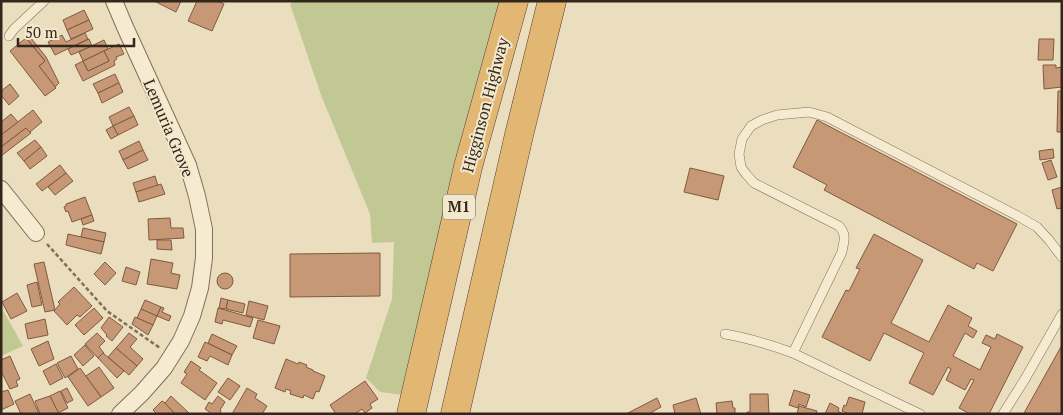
<svg xmlns="http://www.w3.org/2000/svg" width="1063" height="415" font-family="'PT Serif',serif">
	<style>
		.green { fill: #c2c894 }
		.building { fill: #c79876; stroke: #805940 }
		.lines { fill: none; stroke-linecap: round; stroke-linejoin: round }
		.service-casing { stroke: #826f58; stroke-width: 10 }
		.minor-casing { stroke: #826f58; stroke-width: 18 }
		.trunk-casing { stroke: #503d2d; stroke-width: 29 }
		.path { stroke: #826f58; stroke-width: 2.5; stroke-dasharray: 4 2.5; stroke-linecap: butt }
		.service { stroke: #f6ebd1; stroke-width: 9 }
		.minor { stroke: #f6ebd1; stroke-width: 16 }
		.trunk { stroke: #e2b774; stroke-width: 28 }
		.labels { text-anchor: middle; stroke-width: 4; stroke-linejoin: round; paint-order: stroke }
		.shield { fill: #f3e8ce; stroke: #6d6151; stroke-width: 1 }
		.shield-label { font-size: 15px; font-weight: bold; fill: #33271c }
		.street-label { font-size: 16px; fill: #33271c; stroke: #f3e8ce }
	</style>
	<rect width="100%" height="100%" fill="#ebdebf"/>
	<g class="green">
		<polygon points="295,1 512,1 413,396 380,392 366,378 392,299 394,242 372,243 370,214 321,95 290,4"/>
		<polygon points="1,307 23,346 1,356"/>
	</g>
	<g class="building">
		<polygon points="154,1 181,1 176,12"/>
		<polygon points="197,1 217,1 224,4 212,31 188,21"/>
		<polygon points="84,10 89,20 67,30 63,20"/>
		<polygon points="89,20 93,29 71,39 67,30"/>
		<polygon points="85,33 88,39 55,55 48,42 62,35 66,42"/>
		<polygon points="30,37 46,57 59,83 55,87 39,66 45,61 27,39"/>
		<polygon points="26,38 45,61 39,66 56,88 45,96 10,51"/>
		<polygon points="89,39 92,46 71,55 68,49"/>
		<polygon points="1039,39 1054,39 1053,60 1038,60"/>
		<polygon points="104,40 108,49 83,61 79,52"/>
		<polygon points="119,44 124,54 116,57 117,59 114,61 115,65 83,81 75,65 83,61 88,71 109,61 104,51"/>
		<polygon points="104,51 109,61 88,71 83,61"/>
		<polygon points="1043,65 1056,65 1056,68 1061,67 1062,65 1062,87 1044,89"/>
		<polygon points="115,74 119,83 98,93 93,84"/>
		<polygon points="119,83 123,92 102,103 98,93"/>
		<polygon points="10,84 19,96 9,105 1,95 1,91"/>
		<polygon points="1058,91 1062,91 1062,132 1057,132"/>
		<polygon points="129,107 134,116 113,126 109,117"/>
		<polygon points="33,110 42,122 30,132 26,128 1,147 1,135"/>
		<polygon points="11,114 18,122 1,135 1,122"/>
		<polygon points="134,116 138,125 118,135 113,126"/>
		<polygon points="817,120 1017,224 993,271 977,263 974,269 824,190 827,185 793,167"/>
		<polygon points="113,126 118,135 111,139 106,130"/>
		<polygon points="26,128 31,133 1,156 1,147"/>
		<polygon points="35,140 41,147 24,161 17,153"/>
		<polygon points="139,141 143,150 123,160 119,151"/>
		<polygon points="41,147 47,156 30,169 24,161"/>
		<polygon points="1053,149 1054,158 1040,160 1039,151"/>
		<polygon points="143,150 148,160 128,169 123,160"/>
		<polygon points="1051,160 1057,177 1048,180 1042,163"/>
		<polygon points="60,165 66,173 42,191 36,184"/>
		<polygon points="690,168 724,176 718,200 684,192"/>
		<polygon points="66,173 73,181 55,195 48,187"/>
		<polygon points="155,176 158,186 136,192 133,183"/>
		<polygon points="161,184 165,194 139,202 136,192"/>
		<polygon points="1062,187 1062,208 1057,209 1052,190"/>
		<polygon points="85,197 92,215 72,222 68,211 66,212 64,207 66,206 66,204"/>
		<polygon points="92,215 94,221 83,225 81,219"/>
		<polygon points="170,218 171,228 183,228 184,238 149,240 148,219"/>
		<polygon points="83,228 106,233 104,242 81,237"/>
		<polygon points="68,234 104,242 101,254 66,245"/>
		<polygon points="874,234 923,260 891,323 929,342 948,305 972,318 968,326 977,331 973,338 965,333 953,356 980,370 991,347 982,343 986,335 995,339 997,334 1023,347 989,414 970,414 959,408 974,380 971,379 965,390 946,380 951,369 948,367 933,395 909,383 924,353 884,333 870,361 822,337 846,290 849,291 860,269 856,268"/>
		<polygon points="157,240 171,240 172,250 157,249"/>
		<polygon points="380,253 380,296 290,297 290,254"/>
		<polygon points="151,259 173,263 171,273 180,275 177,289 147,284"/>
		<polygon points="44,262 55,310 45,312 34,264"/>
		<polygon points="105,262 116,273 105,285 94,274"/>
		<polygon points="126,267 140,272 136,285 122,281"/>
		<circle cx="225" cy="281" r="8"/>
		<polygon points="37,282 42,305 32,307 27,285"/>
		<polygon points="74,287 92,306 80,317 77,315 67,325 54,311 60,304 58,302"/>
		<polygon points="17,293 27,311 11,319 2,302"/>
		<polygon points="221,298 228,300 226,309 219,308"/>
		<polygon points="145,300 161,307 157,316 141,309"/>
		<polygon points="228,300 245,304 243,313 226,309"/>
		<polygon points="249,301 268,306 264,320 246,315"/>
		<polygon points="161,307 164,308 162,312 171,316 169,321 157,316"/>
		<polygon points="94,308 103,318 84,335 75,325"/>
		<polygon points="218,308 253,318 250,327 223,320 222,324 215,322"/>
		<polygon points="141,309 157,316 153,325 137,318"/>
		<polygon points="109,317 123,327 112,341 106,336 107,335 101,328"/>
		<polygon points="135,317 153,325 148,335 132,324"/>
		<polygon points="45,319 48,335 28,339 25,324"/>
		<polygon points="258,320 280,326 274,344 253,338"/>
		<polygon points="97,333 105,341 99,347 104,353 98,358 85,344"/>
		<polygon points="129,333 137,339 130,347 143,359 137,366 116,348"/>
		<polygon points="212,334 237,346 232,355 208,343"/>
		<polygon points="48,341 54,359 39,366 31,349"/>
		<polygon points="205,342 232,355 228,365 210,356 207,361 198,357"/>
		<polygon points="85,345 94,356 83,366 74,355"/>
		<polygon points="1062,345 1062,414 1026,414 1024,413"/>
		<polygon points="116,348 137,366 129,375 108,357"/>
		<polygon points="103,353 124,371 117,378 98,358"/>
		<polygon points="10,356 20,379 16,381 18,386 10,389 1,371 1,360"/>
		<polygon points="71,356 78,369 65,378 57,363"/>
		<polygon points="286,359 298,364 299,362 307,365 306,367 313,370 313,371 325,376 319,392 316,391 313,399 304,395 303,398 290,394 291,391 286,389 285,392 275,388"/>
		<polygon points="191,361 201,368 199,370 217,383 205,400 181,383 187,374 184,372"/>
		<polygon points="56,364 63,378 50,385 43,371"/>
		<polygon points="99,367 114,388 101,397 86,376"/>
		<polygon points="80,368 101,397 88,406 68,377"/>
		<polygon points="228,378 240,386 230,400 218,392"/>
		<polygon points="365,381 378,399 370,404 372,408 365,413 362,409 355,414 336,414 330,405"/>
		<polygon points="67,388 73,400 67,403 61,391"/>
		<polygon points="247,388 257,394 255,398 267,406 262,414 232,414"/>
		<polygon points="8,390 14,404 1,410 1,392"/>
		<polygon points="794,390 810,395 806,407 799,404 798,408 789,405"/>
		<polygon points="60,391 68,408 58,413 50,396"/>
		<polygon points="30,394 39,414 21,414 15,401"/>
		<polygon points="750,394 768,394 769,414 747,414 747,412 750,412"/>
		<polygon points="50,396 59,414 40,414 35,401"/>
		<polygon points="171,396 190,414 175,414 165,403"/>
		<polygon points="218,396 225,402 220,410 221,411 220,414 212,414 205,409 209,402 212,404"/>
		<polygon points="849,397 865,402 862,414 849,414 842,411 844,405 846,406"/>
		<polygon points="657,398 661,407 652,412 653,414 626,414"/>
		<polygon points="696,398 701,414 675,414 673,405"/>
		<polygon points="162,401 165,403 175,414 157,414 153,410"/>
		<polygon points="732,401 733,408 735,408 735,414 717,414 716,403"/>
		<polygon points="830,403 839,408 838,411 843,414 825,414"/>
		<polygon points="799,406 817,411 816,414 797,414"/>
	</g>
	<g class="lines">
		<defs>
			<g id="service">
				<polyline points="9,36 14,29 44,1"/>
				<path d="M725 334C748 338 771 345 793 353L901 405 920 414"/>
				<path d="M793 353 842 252C844 240 847 235 839 226L754 183 746 174 741 167 739 154 742 139 751 126 762 120 777 115 809 112 827 117 1016 215 1037 227 1049 240 1062 257"/>
				<polyline points="1003,414 1025,379 1062,314"/>
			</g>
			<g id="minor">
				<polyline points="114,1 125,27 188,165 197,196 204,229 204,258 200,288 192,316 181,341 164,368 142,393 120,414"/>
				<polyline points="1,189 36,233"/>
			</g>
			<g id="trunk">
				<polyline points="411,414 468,167 514,1"/>
				<polyline points="455,414 519,135 552,1"/>
			</g>
		</defs>
		<use href="#service" class="service-casing"/>
		<use href="#minor" class="minor-casing"/>
		<use href="#trunk" class="trunk-casing"/>
		<polyline class="path" points="47,244 107,311 160,348"/>
		<use href="#service" class="service"/>
		<use href="#minor" class="minor"/>
		<use href="#trunk" class="trunk"/>
	</g>
	<g class="labels">
		<rect class="shield" x="443" y="194.5" width="32" height="25" rx="4"/>
		<g class="shield-label">
			<text x="459" y="212">M1</text>
		</g>
		<g class="street-label">
			<text transform="translate(485 105) rotate(-75)" y="6">Higginson Highway</text>
			<text transform="translate(169 128) rotate(67)" y="6">Lemuria Grove</text>
		</g>
	</g>
	<rect width="1063" height="415" fill="none" stroke="#33271c" stroke-width="5"/>
	<path d="M18 38v8h116v-8" fill="none" stroke="#33271c" stroke-width="2.5"/>
	<text x="25" y="38" font-size="15" fill="#33271c" stroke="#f3e8ce" stroke-width="4" paint-order="stroke">50 m</text>
</svg>
